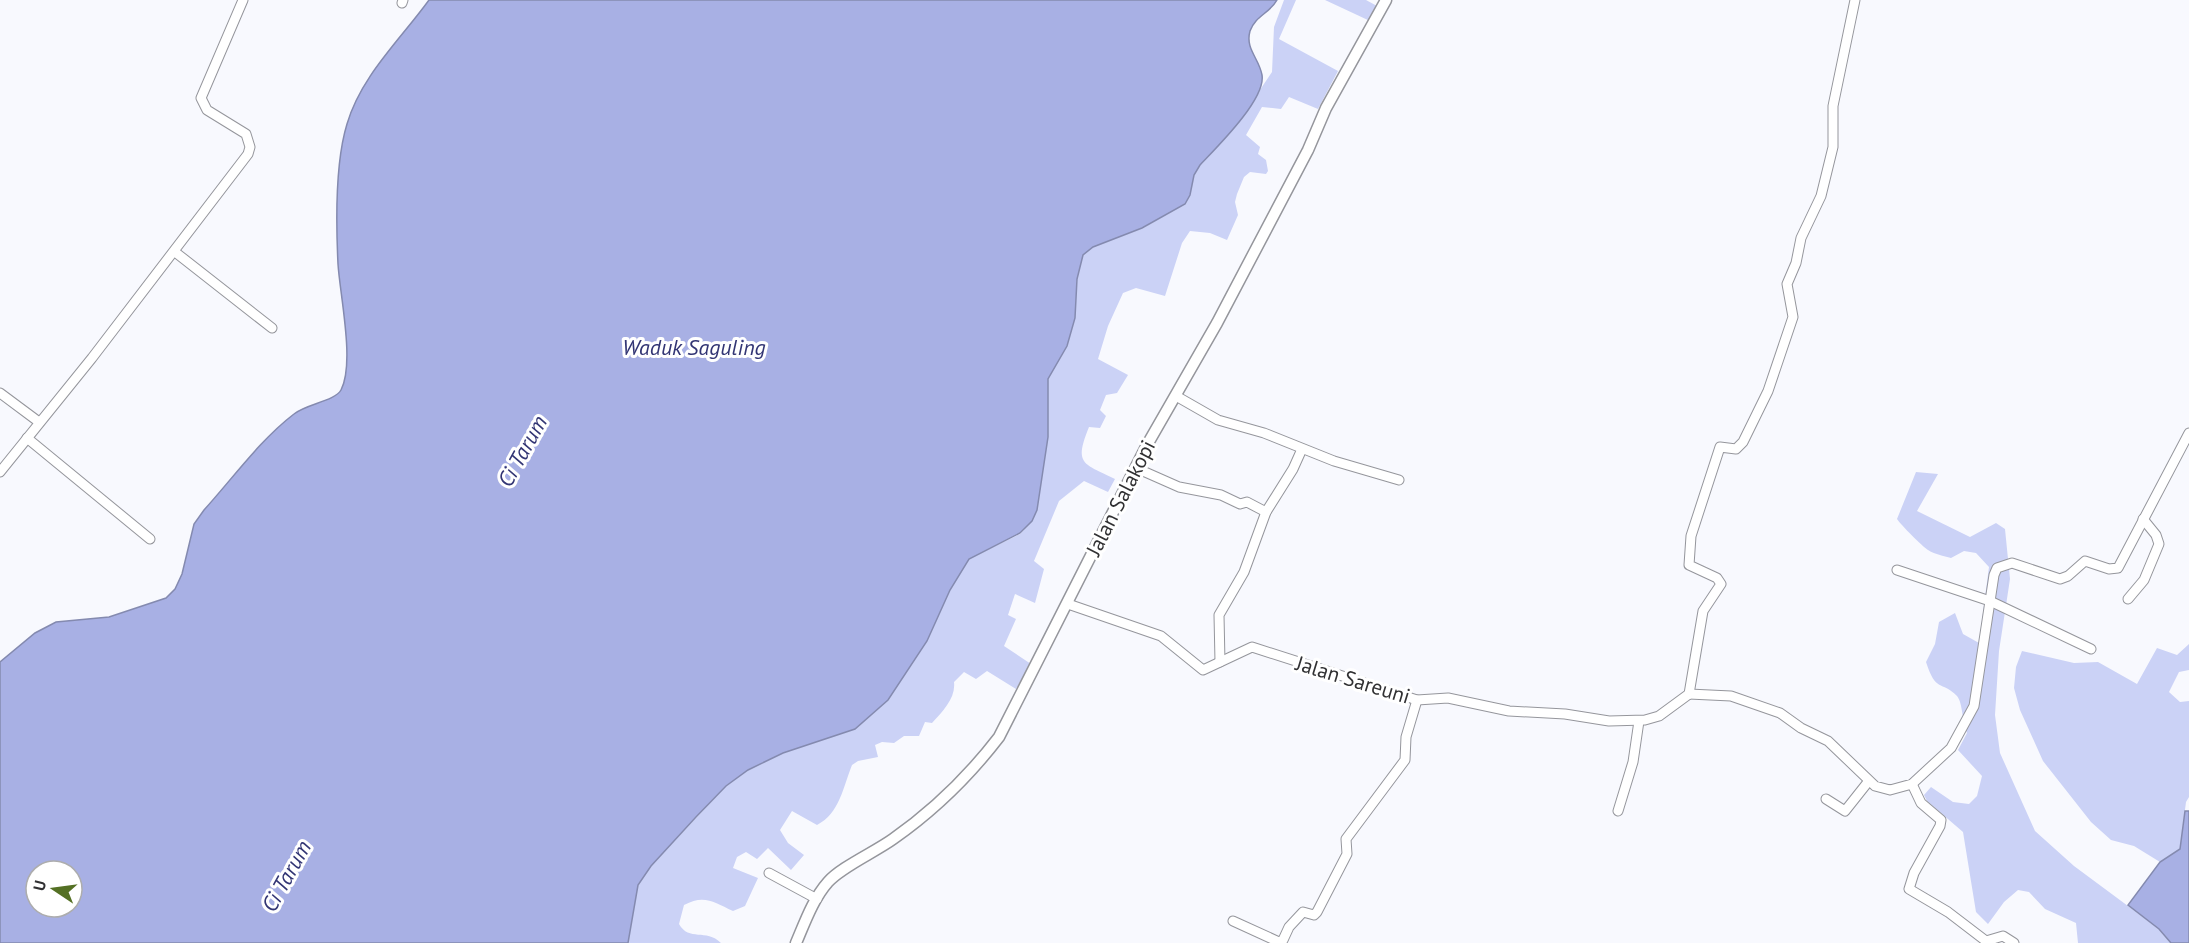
<svg xmlns="http://www.w3.org/2000/svg" width="2189" height="943" font-family="'PT Sans',sans-serif">
	<style>
		.green { fill: #cbd2f6 }
		.water { fill: #a8b0e4; stroke: #848aaf; stroke-width: 1.5; fill-rule: evenodd }
		.lines { fill: none; stroke-linecap: round; stroke-linejoin: round }
		.minor-casing { stroke: #95969c; stroke-width: 11 }
		.tertiary-casing { stroke: #95969c; stroke-width: 13 }
		.minor { stroke: #fff; stroke-width: 9 }
		.tertiary { stroke: #fff; stroke-width: 10 }
		.labels { text-anchor: middle; stroke-width: 6; stroke-linejoin: round; paint-order: stroke }
		.street-label { font-size: 21px; fill: #313133; stroke: #fff }
		.water-label { font-size: 22px; font-style: italic; fill: #323574; stroke: #fff }
	</style>
	<rect width="100%" height="100%" fill="#f8f9fe"/>
	<g class="green">
		<path d="M1284 0H1296L1279 39 1338 71 1318 109 1289 97 1281 109 1262 107 1246 135 1260 147 1258 154 1266 160 1268 171 1266 174 1250 172 1244 177 1237 194 1235 202 1238 215 1227 240 1210 233 1190 231 1182 243 1165 296 1136 288 1123 293 1108 326 1098 359 1128 375 1117 393 1106 395 1100 410 1106 416 1100 428 1089 427C1074 464 1082 463 1115 479L1108 492 1084 481 1059 501 1034 561 1044 569 1035 603 1015 594 1008 615 1016 619 1004 646 1031 664 1016 689 987 671 976 679 964 672 954 682C956 698 943 711 932 723L925 722 919 736H904L894 743 882 742 875 745 878 757 858 761 852 765C843 787 840 813 817 825L792 811 780 830 788 843 804 855 791 870 768 848 757 859 746 852 737 857 733 868 758 878 745 906 733 911C714 902 704 894 684 905L679 924C689 942 706 928 721 943H628L638 885 651 866 726 786 748 770 783 753 855 729 876 711 888 700 927 641 950 590 969 559 1020 534 1032 521 1048 379 1067 345 1075 318 1077 279 1083 255 1093 247 1143 228 1185 204 1190 195 1194 175 1200 165 1239 121 1272 72 1274 27Z"/>
		<polygon points="1325,0 1366,0 1377,6 1370,21"/>
		<path d="M1916 472 1938 474 1917 511 1970 537 1996 523 2005 529 2010 579 1999 651 1995 715 2000 753 2035 831 2074 866 2159 929 2171 943H2078L2076 923 2045 909 2029 892 2018 890 2004 902 1988 924 1976 912 1963 832 1927 801 1924 795 1931 787 1953 802 1969 804 1977 796 1982 776 1958 750 1967 733C1962 722 1963 703 1957 696 1941 680 1936 693 1926 662L1935 644 1939 622 1955 613 1963 634 1979 643 1989 567 1976 553 1964 551 1951 558C1944 556 1934 554 1928 550 1922 546 1901 525 1897 519Z"/>
		<polygon points="2189,644 2189,670 2179,672 2169,692 2180,702 2189,701 2189,797 2186,802 2180,849 2160,862 2134,846 2111,840 2091,822 2043,761 2020,710 2014,688 2016,667 2022,651 2074,663 2098,662 2137,684 2157,648 2177,655"/>
	</g>
	<g class="water">
		<path d="M429 0H1277C1270 13 1255 16 1250 31 1245 49 1259 58 1262 75 1266 99 1217 147 1200 165L1194 175 1190 195 1185 204 1142 228 1093 247 1083 255 1077 279 1075 318 1067 346 1048 379V437L1037 510 1032 521 1020 533 969 559 950 590 927 641 888 700 855 729 783 753 748 770 726 786 696 817 651 866 638 885 628 943H0V662L35 633 56 622 109 617 166 598 175 589 182 574 194 524 204 510C233 478 260 440 294 414 306 404 335 401 341 390 355 363 340 296 338 264 336 223 335 163 347 124 361 76 400 40 429 0ZM36 871H72V907H36Z"/>
		<polygon points="2185,811 2189,811 2189,943 2171,943 2159,929 2128,905 2160,862 2180,849"/>
	</g>
	<g class="lines">
		<defs>
			<g id="minor">
				<polyline points="402,3 403,0"/>
				<polyline points="175,252 272,328"/>
				<polyline points="0,393 39,422"/>
				<polyline points="1176,396 1218,420 1264,433 1334,461 1399,480"/>
				<polyline points="27,438 150,539"/>
				<polyline points="1136,468 1179,487 1221,495 1240,504 1247,502 1266,512"/>
				<polyline points="0,472 92,358 248,154 250,147 246,134 207,110 201,98 243,0"/>
				<polyline points="1897,570 1990,601 2091,649"/>
				<polyline points="2128,599 2144,580 2159,544 2156,535 2143,519"/>
				<polyline points="1068,604 1161,636 1203,670 1252,647 1417,700 1448,698 1509,711 1565,714 1609,721 1645,720 1659,716 1689,694"/>
				<polyline points="1220,662 1219,615 1244,572 1266,512 1293,469 1302,449"/>
				<polyline points="1689,694 1731,696 1780,713 1801,728 1828,741 1875,786 1890,790 1912,784 1951,748 1974,706 1994,575 1997,568 2012,563 2060,579 2068,576 2085,561 2109,569 2118,568 2189,433"/>
				<polyline points="1689,694 1703,611 1721,584 1717,578 1689,565 1691,536 1720,447 1736,449 1743,442 1768,391 1793,317 1787,284 1796,263 1801,238 1821,196 1833,147 1833,106 1855,0"/>
				<polyline points="1912,784 1921,803 1941,820 1940,826 1914,873 1909,889 1948,912 1986,941 2003,936 2014,943"/>
				<polyline points="1826,799 1845,811 1868,782"/>
				<polyline points="1618,811 1633,762 1639,721"/>
				<polyline points="769,873 817,899"/>
				<polyline points="1233,921 1279,942 1283,940 1289,927 1303,912 1314,915 1317,912 1347,854 1346,839 1405,760 1406,737 1417,700"/>
			</g>
			<path id="tertiary" d="M796 943C805 922 813 899 828 882 841 867 875 852 893 839 933 811 969 776 999 737L1147 445 1217 323 1308 150 1326 108 1386 0"/>
		</defs>
		<use href="#minor" class="minor-casing"/>
		<use href="#tertiary" class="tertiary-casing"/>
		<use href="#minor" class="minor"/>
		<use href="#tertiary" class="tertiary"/>
	</g>
	<g class="labels">
		<g class="street-label">
			<text transform="translate(1121 498) rotate(-63)" y="7">Jalan Salakopi</text>
			<text transform="translate(1353 680) rotate(17)" y="7">Jalan Sareuni</text>
		</g>
		<g class="water-label">
			<text x="694" y="355">Waduk Saguling</text>
			<text transform="translate(522 451) rotate(-61)" y="8">Ci Tarum</text>
			<text transform="translate(286 876) rotate(-61)" y="8">Ci Tarum</text>
		</g>
	</g>
	<g transform="translate(54 889) rotate(283)"><circle r="28" fill="#ffffff" stroke="#adadad" stroke-width="1.5"/>
	<path d="M0-4.5L10 22L0 15L-10 22Z" fill="#547024"/>
	<text y="-9" font-size="16" font-weight="bold" text-anchor="middle" fill="#313133">U</text>
	</g>
</svg>
